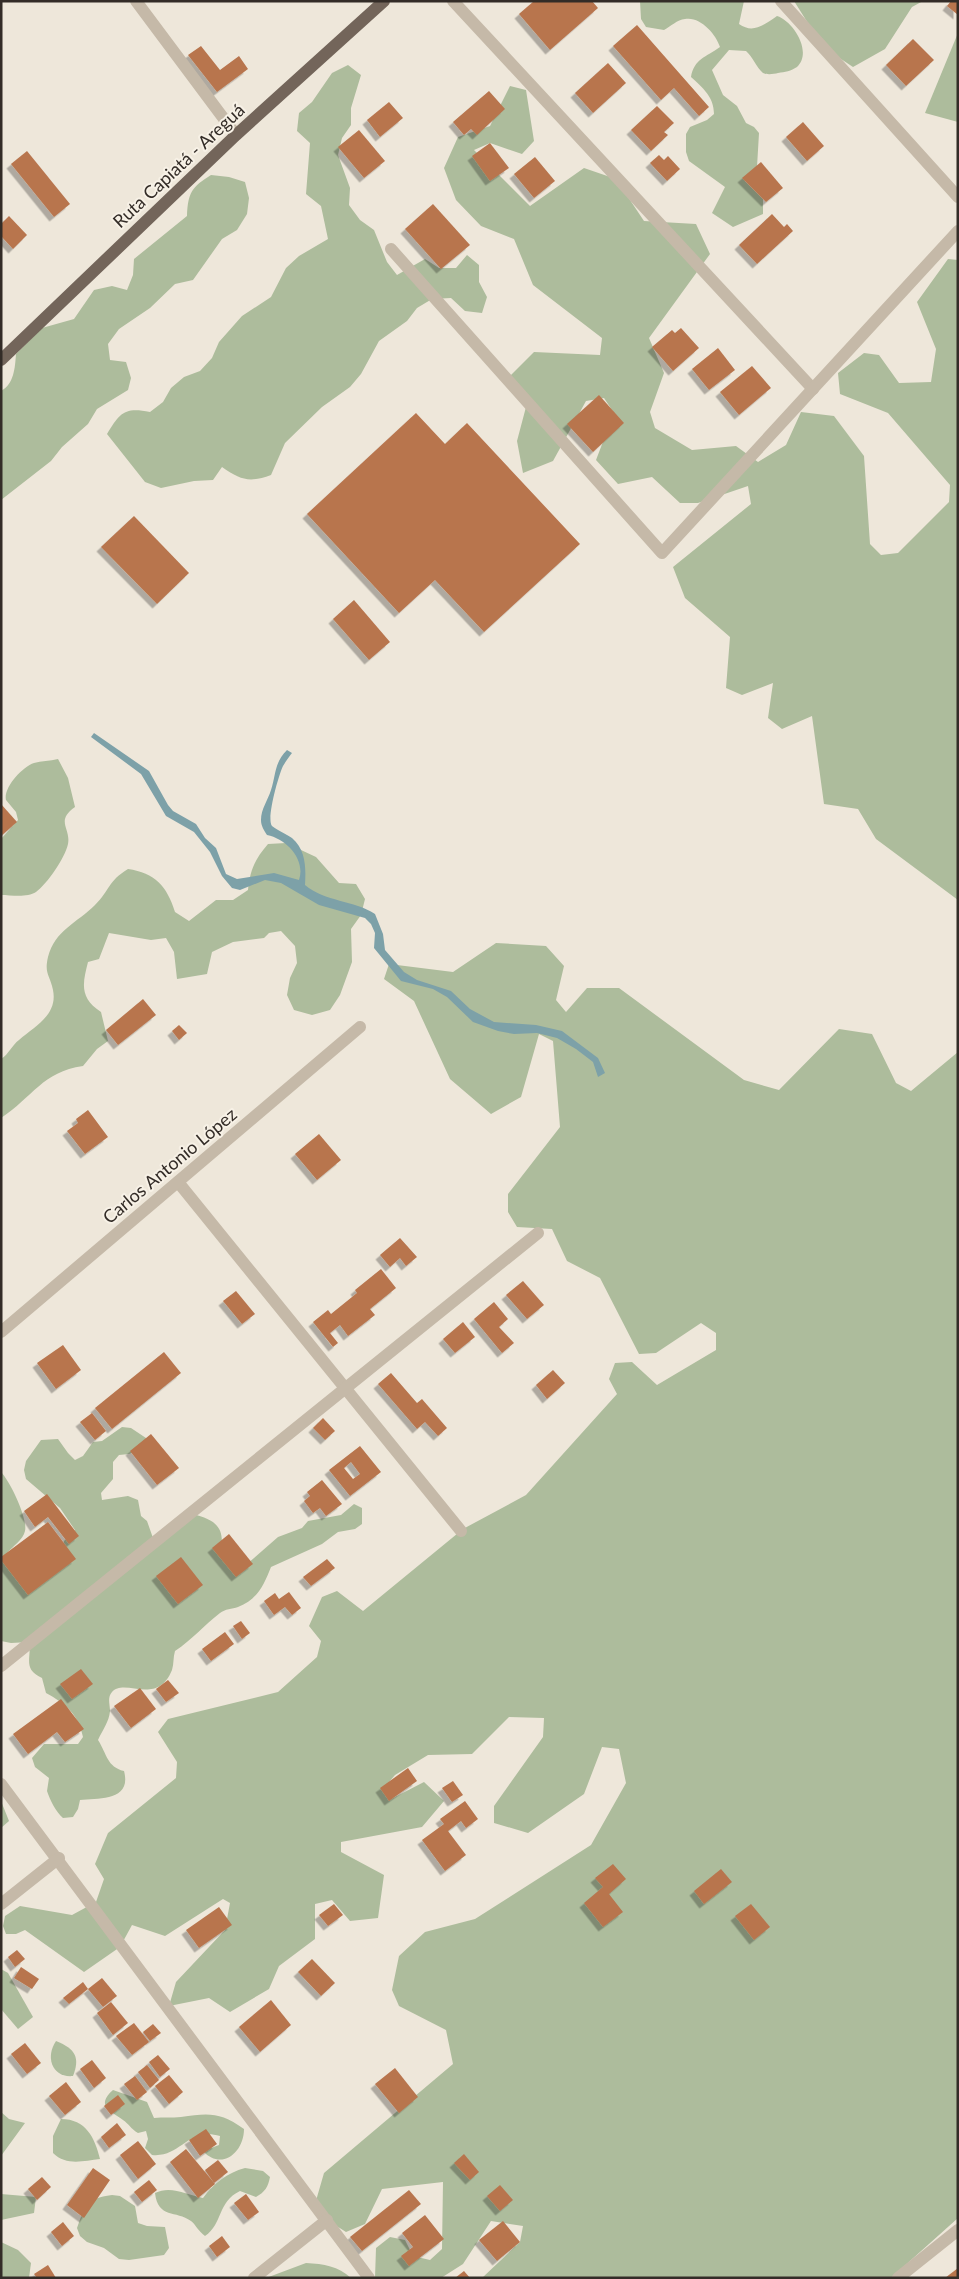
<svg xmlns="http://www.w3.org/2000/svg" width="959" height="2279" font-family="Lato,sans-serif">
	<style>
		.green { fill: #adbc9c }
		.water { fill: #7da1a8 }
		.building { fill: #b8754e; fill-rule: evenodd; filter: url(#shadow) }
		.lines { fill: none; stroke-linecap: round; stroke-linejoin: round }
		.minor { stroke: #c5b9a8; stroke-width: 12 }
		.tertiary { stroke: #c5b9a8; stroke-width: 12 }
		.primary { stroke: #73655a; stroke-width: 12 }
		.labels { text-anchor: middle; stroke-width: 4; stroke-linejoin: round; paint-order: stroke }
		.street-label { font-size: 18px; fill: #332c27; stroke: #f7f1e6 }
	</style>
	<defs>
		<filter id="shadow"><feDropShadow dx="-4.5" dy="4.5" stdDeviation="0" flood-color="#0004"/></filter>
	</defs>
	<rect width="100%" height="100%" fill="#eee7da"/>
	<g class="green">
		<path d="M640 1H744L739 24C753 34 764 25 777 16 793 21 813 52 797 67 791 71 785 72 778 73 774 74 767 75 763 73 757 68 752 56 746 51L729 50 712 70 723 95 737 106 746 123 754 127 759 133 757 167 745 181 763 199V214L733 227 712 213 725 187 689 161 686 152V134L690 127 707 120 714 114C714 97 703 88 691 77 694 59 706 57 720 47 716 34 700 16 685 19 677 20 671 26 664 30L646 27 641 19Z"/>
		<polygon points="794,1 923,1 912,7 885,49 853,67 823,47"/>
		<polygon points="958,33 958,122 925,113"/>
		<path d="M348 65 361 75 351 108V125L342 138 338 155 350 188 349 205 360 220 374 230 387 262 397 275 425 259 439 268H456L467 255 479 265V282L487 297 482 313 465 311 451 298 432 299 417 308 407 321 379 341 361 374 350 387 322 407 285 443 271 475C249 483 241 480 222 467L213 480 194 481 161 488 145 482 107 434C120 413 124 407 150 412L163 402 171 388 184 377 200 371 212 358 219 342 242 316 271 297 286 268 299 256 328 239 321 206 306 194 310 143 297 131 299 113 312 102 332 73Z"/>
		<polygon points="510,86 526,90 534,141 522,154 490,143 474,150 530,206 584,168 616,179 644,221 696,224 710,254 649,338 664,373 650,412 655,428 692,450 736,446 758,462 786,445 801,412 834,416 864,456 870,544 881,555 898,553 949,502 950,485 888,413 840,394 838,373 864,353 879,355 899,383 931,382 936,349 917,302 948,259 958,260 958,900 876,839 858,809 824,804 812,716 782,729 768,718 773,683 742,695 726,688 730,637 685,598 673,567 751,504 748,486 698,503 680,503 652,477 618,484 596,460 614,413 604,398 586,401 553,461 523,473 517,441 526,407 509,377 534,352 600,355 602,338 533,285 514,239 481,226 456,200 444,168 458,137 490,126"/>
		<path d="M211 175 229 177 245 182 249 198 247 214 237 230 222 239 193 280 175 284 150 308 119 329 108 344 110 360 126 362 131 378 128 390 97 409 88 424 62 447 51 461 1 500V391C14 384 15 368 16 354L42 328 74 319 94 290 112 286 127 290 133 275 134 259 187 216C188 192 192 187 211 175Z"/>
		<path d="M58 759 68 778 75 807C55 821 71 828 68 844 65 858 47 884 36 892 27 898 11 895 1 895V839L18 820 16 812 6 800C3 788 22 767 34 763 41 761 50 761 58 759Z"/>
		<path d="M286 843 316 857 339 883 356 884 365 899 361 915 351 929 352 962 340 995 330 1010 312 1015 294 1010 287 995 290 978 297 963 295 946 281 931 269 933 264 938 233 942 212 952 207 974 177 979 174 952 166 938 151 940 109 933 99 959 88 962C82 985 80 998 101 1012L108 1041 97 1049 83 1066C42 1072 33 1097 1 1118V1059C9 1054 12 1045 19 1040 35 1026 58 1015 53 990 50 975 44 974 48 957 55 930 77 923 95 905 110 890 108 881 128 869 155 873 167 886 175 912L189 921 216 900H233L248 890C250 870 255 859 268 844Z"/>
		<polygon points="496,943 546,946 564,966 556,1000 566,1012 587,988 619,988 744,1080 779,1090 839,1029 872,1034 896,1083 911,1091 958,1052 958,2218 891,2278 482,2278 520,2242 523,2226 491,2221 463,2264 441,2278 375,2278 376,2248 390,2237 405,2240 413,2256 430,2260 442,2249 443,2182 382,2189 365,2224 346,2232 313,2211 324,2173 453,2064 446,2030 399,2006 392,1990 399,1956 425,1932 475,1919 591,1845 626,1783 619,1749 602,1747 584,1794 528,1833 494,1823 494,1806 543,1737 544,1718 509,1717 472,1754 428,1755 395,1775 383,1789 389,1800 424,1782 444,1801 422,1827 341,1842 341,1852 384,1875 378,1918 350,1921 332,1900 315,1904 315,1939 279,1966 269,1989 230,2012 209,1998 169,2006 176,1982 225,1930 230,1903 223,1899 165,1936 132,1925 120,1947 84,1972 25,1930 16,1934 6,1934 3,1926 5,1916 20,1906 72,1915 96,1902 104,1879 95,1864 108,1833 176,1778 177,1762 158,1732 168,1719 278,1692 317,1657 321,1641 309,1626 322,1597 337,1591 363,1611 463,1529 526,1495 617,1394 609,1379 615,1363 632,1362 657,1385 716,1350 716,1333 701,1323 656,1353 639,1354 600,1278 567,1261 552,1229 517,1227 508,1212 508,1194 560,1127 553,1041 539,1034 521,1097 491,1114 450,1079 414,1001 384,979 389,964 453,972"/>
		<path d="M122 1427 131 1428 146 1438 145 1446 129 1454 119 1455 113 1462V1479L101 1493 102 1500 128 1496 138 1500 141 1516 147 1521 153 1538 192 1514C218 1520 226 1529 220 1556L231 1570 246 1565 278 1537 302 1528 308 1521 341 1515 354 1504 362 1508V1524L355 1529 338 1532 322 1544 271 1567C264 1585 257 1600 238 1607 232 1609 225 1609 220 1613 204 1625 192 1640 175 1651 173 1657 174 1664 172 1670 157 1707 125 1677 112 1692 107 1698 110 1704 110 1711 109 1722 103 1729 98 1740 107 1754 107 1767 124 1771 132 1801 99 1798 80 1800L78 1809 73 1817 63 1818C56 1812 50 1800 47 1791L49 1778 35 1767 32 1758 44 1744H78L83 1737C78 1714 66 1704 46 1693L42 1678C22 1668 32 1659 29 1642L11 1643 1 1641V1472C10 1481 28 1519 25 1531 23 1540 13 1546 7 1553L62 1550 64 1541 75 1530 60 1508 26 1479 24 1470 26 1461 41 1440 58 1439 68 1453 75 1460 83 1456 93 1442 102 1441Z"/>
		<polygon points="1,1801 9,1821 1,1828"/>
		<polygon points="1,1969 8,1973 33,2017 18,2029 1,2009"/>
		<path d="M56 2041C76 2049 80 2058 73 2076 52 2078 45 2057 56 2041Z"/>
		<path d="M113 2090 147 2102 154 2118C163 2117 172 2118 181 2117 209 2113 220 2112 244 2129 244 2153 221 2171 203 2151L219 2145 220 2136C187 2127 181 2158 152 2155L145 2148 148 2139 146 2131 138 2133C131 2129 129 2124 123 2120 111 2111 95 2106 113 2090Z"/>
		<polygon points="1,2112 9,2119 25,2123 1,2156"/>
		<path d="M61 2119C86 2119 95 2138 100 2159 83 2161 66 2166 53 2153V2136Z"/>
		<path d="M245 2168 263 2171 270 2177C268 2187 265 2192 256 2197L240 2191C217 2202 223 2224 205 2236 198 2231 196 2225 191 2221 176 2210 158 2219 155 2193 171 2185 187 2195 203 2198 214 2183 227 2173 245 2168Z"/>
		<polygon points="1,2194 36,2197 34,2213 1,2220"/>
		<path d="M112 2195 120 2196 135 2206 138 2223 147 2226 165 2227 169 2248 164 2255 129 2260 119 2259 104 2248 87 2242 80 2236 77 2228C86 2204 85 2199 112 2195Z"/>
		<polygon points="1,2242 18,2250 31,2263 29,2278 1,2278"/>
		<path d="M306 2263C324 2264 338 2266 351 2278H266Z"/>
	</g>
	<path class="water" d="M94 733 149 771 168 805 173 811 196 824 205 838 216 848 226 874 237 879 274 873 299 880C306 860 287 839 267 835 264 830 261 826 261 820 261 809 268 800 271 790 276 775 274 763 287 750L292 753C289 757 286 761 283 766 279 774 266 819 272 826 277 830 286 834 292 838 306 850 306 868 305 885 325 902 354 900 375 914L383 934 385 950 404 972 417 980 451 991 470 1009 494 1022 536 1025 562 1031 598 1058 605 1073 598 1077 593 1062 576 1049 557 1038 537 1033 514 1034 498 1031 473 1022 447 997 433 989 401 981 374 948 375 933 371 924 365 918 319 905 281 883 265 880 240 890 232 888 222 876 210 852 194 832 166 816 141 774 91 737Z"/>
	<g class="building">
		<polygon points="534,1 592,1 598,8 550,50 519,14"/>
		<polygon points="951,1 958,1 958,15 947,6"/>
		<polygon points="637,25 709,107 699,116 674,88 661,100 613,46"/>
		<polygon points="913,39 934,60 906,86 886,65"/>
		<polygon points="201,46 220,70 239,56 248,69 217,92 188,55"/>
		<polygon points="608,63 626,83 593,113 575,93"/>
		<polygon points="489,91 505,109 477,135 471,129 464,135 453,122"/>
		<polygon points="389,102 403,118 380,137 367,120"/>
		<polygon points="657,106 674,123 664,132 668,135 651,151 631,130"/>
		<polygon points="803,122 824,146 807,161 786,137"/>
		<polygon points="359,130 385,161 364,178 338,147"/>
		<polygon points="490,143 509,168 490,181 472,156"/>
		<polygon points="27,151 70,204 54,217 11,164"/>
		<polygon points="659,155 664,160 668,156 680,169 667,181 650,163"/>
		<polygon points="535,157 555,181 534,198 514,174"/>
		<polygon points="761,162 783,188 766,202 742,178"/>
		<polygon points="433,204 470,245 441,269 405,229"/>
		<polygon points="772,214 784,227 787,224 793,231 757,264 739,245"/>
		<polygon points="9,216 27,235 13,249 1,236 1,224"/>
		<polygon points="681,328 699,348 673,371 652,347 672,330 675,333"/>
		<polygon points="718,348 735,370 709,390 692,369"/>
		<polygon points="752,366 771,388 739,415 720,392"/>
		<polygon points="599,395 624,423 593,452 567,424"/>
		<polygon points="416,413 445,444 467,423 580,544 484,632 435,580 399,613 307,514"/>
		<polygon points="134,516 189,573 157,604 101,547"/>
		<polygon points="354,600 390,642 369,660 333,619"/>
		<polygon points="1,804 17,822 1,836"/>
		<polygon points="143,999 156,1015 118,1045 106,1030"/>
		<polygon points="179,1025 187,1033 179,1040 172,1031"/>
		<polygon points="88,1110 108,1137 85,1154 67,1131 78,1123 76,1119"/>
		<polygon points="319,1134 341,1160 317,1180 295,1154"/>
		<polygon points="400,1238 417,1257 406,1266 400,1258 390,1267 380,1255"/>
		<polygon points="381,1269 396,1288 370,1309 375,1315 348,1336 340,1325 330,1333 338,1343 333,1347 313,1322 328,1310 331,1314 357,1293 355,1290"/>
		<polygon points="523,1281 544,1305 527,1319 506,1295"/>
		<polygon points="236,1291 255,1314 242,1324 223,1301"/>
		<polygon points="494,1302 508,1319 499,1327 514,1343 502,1353 474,1319"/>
		<polygon points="463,1322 475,1337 455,1353 443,1339"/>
		<polygon points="63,1345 81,1370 56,1389 37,1363"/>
		<polygon points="164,1352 181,1373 112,1429 95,1408"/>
		<polygon points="553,1370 565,1383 547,1399 536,1385"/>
		<polygon points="391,1373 417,1403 422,1399 447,1428 438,1436 425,1422 417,1429 378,1384"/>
		<polygon points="92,1413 106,1431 95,1440 80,1422"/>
		<polygon points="323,1418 335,1431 325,1440 313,1428"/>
		<polygon points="151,1434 179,1468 157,1485 130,1451"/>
		<path d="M360 1446 381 1472 350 1496 329 1470ZM351 1462 360 1474 353 1479 344 1468Z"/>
		<polygon points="322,1480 342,1504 326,1516 320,1508 313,1513 304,1501 310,1496 307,1492"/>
		<polygon points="47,1494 79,1536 69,1544 48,1517 35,1527 24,1511"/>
		<polygon points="48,1522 76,1559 28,1595 1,1560 1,1557"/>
		<polygon points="229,1534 253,1564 236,1577 212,1548"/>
		<polygon points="181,1557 203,1585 178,1604 156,1576"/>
		<polygon points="327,1559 335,1568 311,1586 303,1577"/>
		<polygon points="289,1592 301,1608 292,1615 285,1607 274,1615 264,1601 275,1593 279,1599"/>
		<polygon points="241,1621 250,1633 242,1639 233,1626"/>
		<polygon points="225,1632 234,1644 211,1661 202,1649"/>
		<polygon points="81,1669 93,1684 72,1699 60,1684"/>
		<polygon points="168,1680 179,1693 166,1702 156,1689"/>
		<polygon points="140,1688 156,1709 131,1728 114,1706"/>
		<polygon points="61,1699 84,1729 65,1742 57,1732 28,1754 13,1734"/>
		<polygon points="408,1768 417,1781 389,1801 380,1788"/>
		<polygon points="453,1781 463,1795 452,1802 442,1788"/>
		<polygon points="465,1801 478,1819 466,1828 461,1821 448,1831 466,1855 445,1871 422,1840 444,1824 440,1819"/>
		<polygon points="613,1864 626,1879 609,1894 623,1912 603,1927 584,1903 603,1887 595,1878"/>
		<polygon points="721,1869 732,1882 704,1904 694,1891"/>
		<polygon points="334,1904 343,1915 328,1926 319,1915"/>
		<polygon points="751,1904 770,1927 754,1940 735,1916"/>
		<polygon points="219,1907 232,1925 199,1948 186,1930"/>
		<polygon points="17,1950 25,1959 15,1967 8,1957"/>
		<polygon points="312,1959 335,1983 321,1996 298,1972"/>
		<polygon points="21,1967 39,1979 32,1989 14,1978"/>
		<polygon points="102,1978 117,1996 103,2007 88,1989"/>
		<polygon points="83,1982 88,1989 69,2004 63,1998"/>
		<polygon points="271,2000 291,2025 260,2052 239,2027"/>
		<polygon points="111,2002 128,2023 113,2035 97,2013"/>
		<polygon points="134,2023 149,2042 132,2055 116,2036"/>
		<polygon points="153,2024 161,2033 150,2041 143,2032"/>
		<polygon points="25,2043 41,2063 27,2074 11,2054"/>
		<polygon points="158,2055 170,2069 160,2077 149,2062"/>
		<polygon points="92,2060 106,2078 94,2088 80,2069"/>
		<polygon points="147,2065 159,2080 150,2088 138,2072"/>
		<polygon points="395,2068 418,2097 399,2113 375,2084"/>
		<polygon points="169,2075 183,2092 169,2104 155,2086"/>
		<polygon points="135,2076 147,2092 137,2100 124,2084"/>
		<polygon points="66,2082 81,2102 65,2115 49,2096"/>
		<polygon points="118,2095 125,2104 111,2115 104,2106"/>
		<polygon points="117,2123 126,2135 109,2148 101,2137"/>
		<polygon points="206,2129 217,2144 200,2156 189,2140"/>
		<polygon points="138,2141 156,2164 138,2179 120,2155"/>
		<polygon points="186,2149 215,2184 198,2198 170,2162"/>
		<polygon points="464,2154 479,2172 470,2180 454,2163"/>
		<polygon points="218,2160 228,2172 214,2183 205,2170"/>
		<polygon points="93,2168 110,2180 84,2218 67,2205"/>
		<polygon points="42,2177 51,2187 37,2200 28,2189"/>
		<polygon points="149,2180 157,2190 142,2202 134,2192"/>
		<polygon points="500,2185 513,2200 500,2211 487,2196"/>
		<polygon points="409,2190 421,2204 362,2251 350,2237"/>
		<polygon points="246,2194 259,2212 248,2220 234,2203"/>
		<polygon points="425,2215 444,2239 409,2266 401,2256 413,2247 402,2233"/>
		<polygon points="503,2221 520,2242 497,2261 479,2240"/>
		<polygon points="63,2222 74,2236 62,2246 51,2232"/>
		<polygon points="222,2236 230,2247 217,2257 209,2246"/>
		<polygon points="48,2265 56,2278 37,2278 34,2274"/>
		<polygon points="958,2268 958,2278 945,2278"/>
		<polygon points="464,2271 470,2278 455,2278"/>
	</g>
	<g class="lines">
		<g class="minor">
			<polyline points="453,1 813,389"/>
			<polyline points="781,1 958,197"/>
			<polyline points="391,249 662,553 958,231"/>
			<polyline points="178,1182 461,1531"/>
			<polyline points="1,1332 360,1027"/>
			<polyline points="1,1666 538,1233"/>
			<polyline points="1,1784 369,2278"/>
			<polyline points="1,1904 59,1858"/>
			<polyline points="254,2278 327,2220"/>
			<polyline points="898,2278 958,2230"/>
		</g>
		<polyline class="tertiary" points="136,1 236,135"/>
		<polyline class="primary" points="1,360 236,135 384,1"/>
	</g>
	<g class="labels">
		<g class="street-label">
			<text transform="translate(179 166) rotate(-43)" y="6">Ruta Capiatá - Areguá</text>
			<text transform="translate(170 1166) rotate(-40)" y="6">Carlos Antonio López</text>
		</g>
	</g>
	<rect width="959" height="2279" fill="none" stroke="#332c27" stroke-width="5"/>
</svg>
